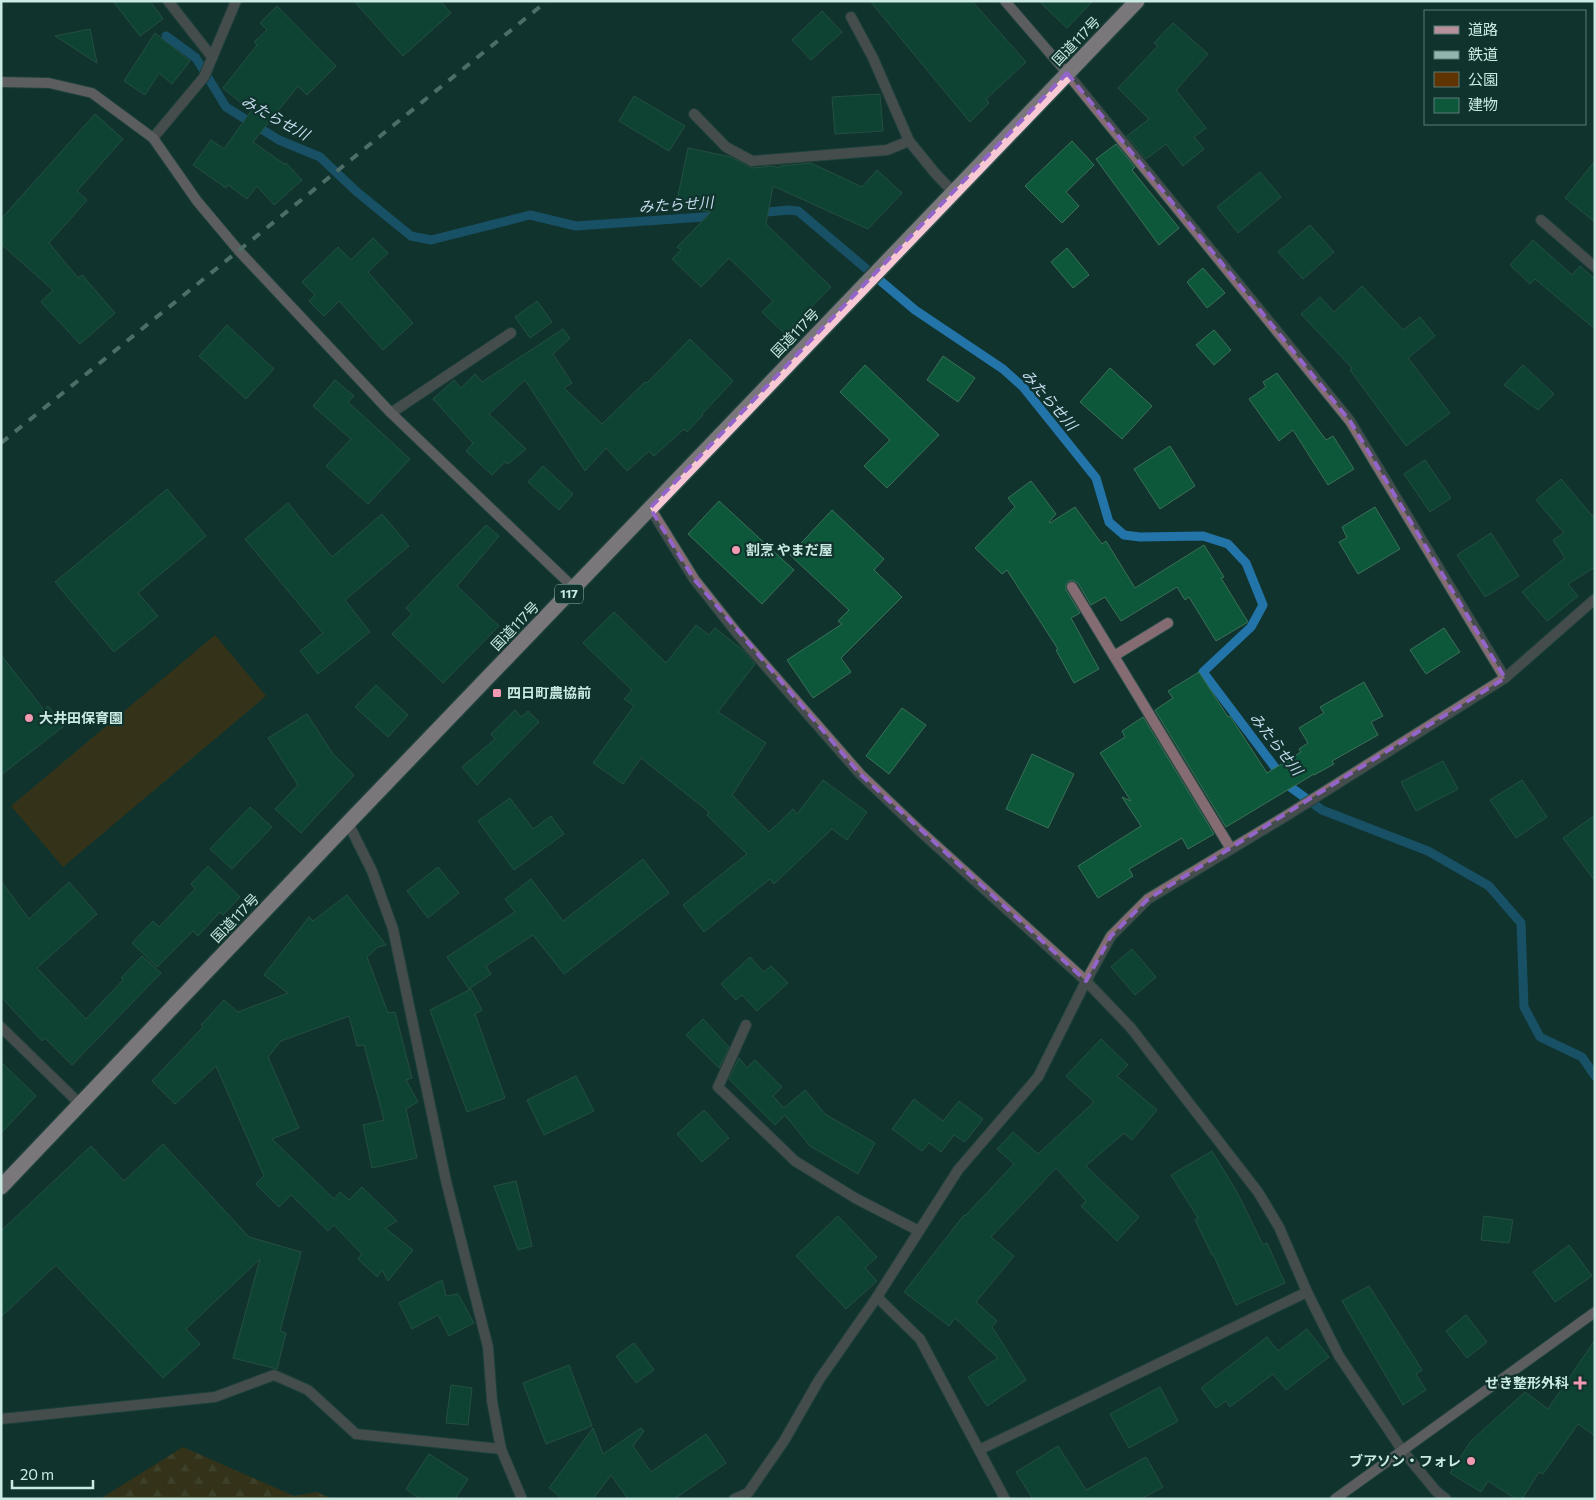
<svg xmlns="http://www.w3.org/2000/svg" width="1596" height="1500" font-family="Commissioner,'Noto Sans JP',sans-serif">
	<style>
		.forest { fill: url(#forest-firs) }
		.park { fill: #603400 }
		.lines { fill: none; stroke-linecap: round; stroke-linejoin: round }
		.stream { stroke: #2374a8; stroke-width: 9 }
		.building { fill: #0d573b; stroke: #3c7057 }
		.lane-casing { stroke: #2e504b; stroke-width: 12 }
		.street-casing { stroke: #2e504b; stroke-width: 12 }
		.secondary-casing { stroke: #2e504b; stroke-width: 12 }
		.highway-casing { stroke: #2e504b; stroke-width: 18 }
		.lane { stroke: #846c72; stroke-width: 10 }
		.street { stroke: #846c72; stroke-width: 10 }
		.secondary { stroke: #b6909a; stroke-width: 10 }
		.highway { stroke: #f8c9d5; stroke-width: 15 }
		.rail { stroke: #94b5ae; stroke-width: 4; stroke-dasharray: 9 9; stroke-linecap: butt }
		.marked { fill: none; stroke: #9365ca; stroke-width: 4; stroke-dasharray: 10 6; stroke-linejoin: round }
		.poi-dot { fill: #f19ab2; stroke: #10332e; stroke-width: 2 }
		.labels { text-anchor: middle; stroke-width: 4.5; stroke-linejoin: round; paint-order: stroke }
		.shield { fill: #10332e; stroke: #92b3ad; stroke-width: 1 }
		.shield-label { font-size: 12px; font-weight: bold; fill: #caeae3 }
		.street-label { font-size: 14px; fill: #caeae3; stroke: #10332e }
		.poi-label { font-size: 14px; font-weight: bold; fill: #caeae3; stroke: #10332e; text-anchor: start }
		.water-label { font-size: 15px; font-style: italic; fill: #c9dff0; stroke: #10332e }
	</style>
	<defs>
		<pattern id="forest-firs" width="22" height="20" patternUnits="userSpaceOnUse" patternTransform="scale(1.25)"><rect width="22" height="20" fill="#603400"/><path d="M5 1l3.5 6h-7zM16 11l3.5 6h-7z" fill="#755225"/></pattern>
	</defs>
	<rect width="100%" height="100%" fill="#10332e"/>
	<polygon class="forest" points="183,1447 294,1496 317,1492 332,1499 100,1499"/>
	<polygon class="park" points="215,635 266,696 63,867 11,806"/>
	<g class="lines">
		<g class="stream">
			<polyline points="166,36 196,58 226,107 279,140 320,157 357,192 411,236 431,240 530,215 576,226 717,216"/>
			<polyline points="757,213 788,210 798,211 915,310 1003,369 1023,387 1096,478 1109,522 1124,535 1140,537 1203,536 1228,544 1246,563 1263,605 1251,627 1203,672 1289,786 1322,810 1428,851 1489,886 1521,923 1524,1007 1540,1037 1582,1057 1595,1076"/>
		</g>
	</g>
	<g class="building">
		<polygon points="113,1 150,1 163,19 140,36"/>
		<polygon points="354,1 440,1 451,13 403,56"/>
		<polygon points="870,1 972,1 1026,62 986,99 989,103 970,122"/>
		<polygon points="1039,1 1093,1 1067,28"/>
		<polygon points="277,6 336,66 307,95 298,86 253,142 284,164 286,163 302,180 274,205 257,186 247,199 228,185 226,188 193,165 211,140 224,149 251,111 223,88 257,45 254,42 267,30 260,23"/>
		<polygon points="822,11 842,32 811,60 792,40"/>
		<polygon points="1173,23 1208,54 1176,90 1206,128 1194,137 1204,149 1183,166 1166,144 1146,159 1127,136 1149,119 1118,88 1158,46 1154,43"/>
		<polygon points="90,29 97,63 55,36"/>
		<polygon points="155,33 190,61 172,84 159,73 145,95 124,81"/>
		<polygon points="880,94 883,131 835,134 832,97"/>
		<polygon points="634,96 685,126 669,151 619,121"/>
		<polygon points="95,114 123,139 77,191 87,200 49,243 78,278 82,275 115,313 80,344 41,302 53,290 1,244 1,219"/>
		<polygon points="1072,141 1094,165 1066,192 1079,206 1062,223 1025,186"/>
		<polygon points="1116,144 1135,167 1132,170 1179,228 1159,245 1096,159"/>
		<polygon points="688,148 731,157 752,168 773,166 780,168 780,166 811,163 862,187 877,170 902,193 868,229 773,186 766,224 831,287 785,334 762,312 773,301 729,258 701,287 672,259 681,250 677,247 711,212 676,205"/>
		<polygon points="1595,161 1595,222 1565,198"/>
		<polygon points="1260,172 1281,197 1238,233 1217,207"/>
		<polygon points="1310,225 1334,252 1303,279 1278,252"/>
		<polygon points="373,238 388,253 368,272 413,323 383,350 339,301 324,316 309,301 315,295 302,282 338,247 351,260"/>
		<polygon points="1533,240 1572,275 1580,266 1595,279 1595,329 1535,279 1530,284 1510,265"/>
		<polygon points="1067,248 1089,275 1073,288 1051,262"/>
		<polygon points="1203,268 1225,293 1207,308 1187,282"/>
		<polygon points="1362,286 1403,330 1420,317 1435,336 1408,358 1450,413 1406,446 1350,370 1352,368 1301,314 1320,297 1334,312"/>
		<polygon points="537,301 552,322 530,338 515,317"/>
		<polygon points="227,325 274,369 246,399 199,356"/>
		<polygon points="563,329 570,338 553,354 572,383 564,388 602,424 645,382 647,383 690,339 733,381 702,414 703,415 687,432 684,429 654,456 649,451 627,471 606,448 585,471 525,380 489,414 526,449 508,464 505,462 492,475 466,451 473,443 433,399 454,380 461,388 475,374 482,382"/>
		<polygon points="1214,330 1231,350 1214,365 1196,345"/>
		<polygon points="943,356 975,378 958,402 927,380"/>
		<polygon points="865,365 939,435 887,488 864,466 890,440 840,392"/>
		<polygon points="1523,365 1554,394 1538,410 1504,385"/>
		<polygon points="1110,368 1152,406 1122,439 1080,402"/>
		<polygon points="1277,373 1326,440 1333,436 1354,469 1328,485 1293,430 1279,441 1249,399 1266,387 1263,382"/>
		<polygon points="335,380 354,396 348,402 410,459 368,504 326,466 351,439 313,406"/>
		<polygon points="1170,446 1195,486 1160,509 1134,469"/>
		<polygon points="1425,460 1451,498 1430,512 1404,474"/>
		<polygon points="543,466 573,494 559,510 528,482"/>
		<polygon points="1561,479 1595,519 1595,567 1568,584 1578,596 1547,621 1522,592 1565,558 1553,540 1564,533 1536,500"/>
		<polygon points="1031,481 1056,514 1049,522 1050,523 1075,507 1102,544 1106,541 1135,588 1204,545 1224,577 1221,578 1248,622 1216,641 1189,597 1185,600 1177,587 1121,621 1105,597 1091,605 1078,583 1072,580 1069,581 1066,584 1066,590 1080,613 1071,618 1099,669 1074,683 1056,650 1058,649 1007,570 1002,574 975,548 1015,507 1008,498"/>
		<polygon points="167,489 206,536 138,593 158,616 114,652 55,582"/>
		<polygon points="719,501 794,570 762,604 688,534"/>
		<polygon points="288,503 332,557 382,514 409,546 345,600 370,632 318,674 300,651 323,633 245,539"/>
		<polygon points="1375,507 1400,549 1358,574 1339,542 1347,538 1342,527"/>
		<polygon points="832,510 884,559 874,570 902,597 841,658 851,672 813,698 787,660 842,624 838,621 849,610 790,555"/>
		<polygon points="486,525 499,536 457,586 499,626 443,683 392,634 412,614 406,608"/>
		<polygon points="1491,533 1519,576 1485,597 1457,555"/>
		<polygon points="614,612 666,663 696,625 709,635 715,628 743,650 755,664 718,712 766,743 732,795 769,832 793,809 797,814 823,780 867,812 847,840 832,829 774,884 770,879 704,932 683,905 747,854 707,815 709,812 641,758 623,784 593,763 634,706 624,699 632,690 583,643"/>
		<polygon points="1444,628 1460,652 1426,674 1410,650"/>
		<polygon points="1,655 44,710 48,706 64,726 1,775"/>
		<polygon points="1199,672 1228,717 1230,716 1267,773 1301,752 1299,749 1308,743 1299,728 1324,713 1320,707 1364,682 1383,716 1371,722 1378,735 1332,761 1334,764 1314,775 1314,774 1226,827 1155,710 1173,698 1168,691"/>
		<polygon points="376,685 408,715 388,737 355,707"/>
		<polygon points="902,708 926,725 889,774 866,756"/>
		<polygon points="515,710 521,717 528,711 539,722 477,785 462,767 495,739 491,734"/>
		<polygon points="307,714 333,754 354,775 301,833 275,809 298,785 268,738"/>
		<polygon points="1143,717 1214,834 1188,849 1182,838 1129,869 1133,876 1098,898 1078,866 1141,826 1122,797 1131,801 1100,753 1125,737 1122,731"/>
		<polygon points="1032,754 1074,774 1048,828 1006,809"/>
		<polygon points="1443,761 1458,789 1416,811 1401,782"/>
		<polygon points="1522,780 1547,817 1516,838 1490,800"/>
		<polygon points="510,798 533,829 551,816 564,834 514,870 478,821"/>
		<polygon points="250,807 272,827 232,869 210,849"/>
		<polygon points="1595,815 1595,881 1563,838"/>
		<polygon points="643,859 669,893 564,974 533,935 486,966 491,974 469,989 447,957 515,912 505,899 531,879 563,921"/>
		<polygon points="208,866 240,897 223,915 220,912 198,936 193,931 157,967 132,943 153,921 159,927 195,889 191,884"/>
		<polygon points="438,867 459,893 428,918 407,891"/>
		<polygon points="1,881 29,919 69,882 97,914 37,968 86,1019 123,980 121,978 142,956 161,973 72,1065 45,1038 42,1041 1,997"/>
		<polygon points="347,895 386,945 378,947 367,957 388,1013 395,1012 412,1078 406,1080 418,1102 406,1109 417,1158 372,1168 363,1125 384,1120 364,1045 357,1046 349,1016 281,1041 268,1057 299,1128 272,1139 334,1199 340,1192 349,1200 362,1187 397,1221 385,1228 413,1250 388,1281 382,1270 377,1277 358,1259 362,1254 334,1225 328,1231 291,1195 279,1207 256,1184 264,1176 216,1066 175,1104 152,1081 203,1027 201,1025 224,1000 238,1012 288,993 264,975 309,917 313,921"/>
		<polygon points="1132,949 1156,977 1135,995 1111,967"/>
		<polygon points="750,957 764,972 771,966 788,983 757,1011 742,995 736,1000 721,984"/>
		<polygon points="471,989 482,1010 475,1014 505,1098 467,1112 430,1010"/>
		<polygon points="703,1019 729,1047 719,1068 686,1035"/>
		<polygon points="1101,1039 1128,1065 1117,1076 1157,1110 1132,1140 1124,1133 1086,1166 1139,1217 1117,1241 1081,1206 1086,1201 1056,1168 991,1237 1014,1256 976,1302 997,1321 992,1327 1026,1380 987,1406 968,1377 998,1358 955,1318 949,1326 904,1292 964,1215 965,1216 1014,1164 997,1149 1013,1132 1038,1154 1094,1102 1066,1076"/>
		<polygon points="739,1058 747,1068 755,1060 782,1087 773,1096 784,1108 805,1090 825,1114 875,1143 858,1174 810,1146 785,1115 775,1125 729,1079"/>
		<polygon points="1,1062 36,1096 1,1133"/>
		<polygon points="576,1076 594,1111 544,1135 527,1100"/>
		<polygon points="914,1099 943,1121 959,1101 983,1119 965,1142 954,1135 941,1152 929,1143 922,1151 892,1129"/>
		<polygon points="704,1110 729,1138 702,1162 677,1134"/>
		<polygon points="163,1144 249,1237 301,1252 280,1331 286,1333 277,1369 233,1358 260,1259 186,1329 200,1344 163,1378 56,1265 1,1317 1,1231 91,1146 124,1181"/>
		<polygon points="1212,1151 1237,1192 1263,1245 1267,1243 1285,1283 1236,1305 1213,1254 1212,1255 1195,1220 1198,1218 1171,1175"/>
		<polygon points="516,1181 532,1246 518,1250 494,1186"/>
		<polygon points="838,1216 877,1257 865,1268 877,1281 846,1309 796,1256"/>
		<polygon points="1484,1216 1513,1220 1509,1243 1481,1240"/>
		<polygon points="1569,1245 1592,1276 1555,1302 1533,1272"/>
		<polygon points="442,1280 446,1296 458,1294 474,1323 449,1336 438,1315 412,1329 399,1303"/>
		<polygon points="1369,1286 1422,1370 1416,1374 1426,1390 1403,1405 1342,1301"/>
		<polygon points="1466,1315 1487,1342 1467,1358 1446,1331"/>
		<polygon points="1307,1329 1329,1357 1286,1390 1273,1374 1230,1407 1226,1401 1216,1408 1201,1388 1267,1337 1278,1351"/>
		<polygon points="1595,1340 1595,1436 1578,1424 1543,1474 1539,1472 1522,1499 1516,1499 1488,1481 1481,1492 1450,1473 1471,1441 1525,1392 1548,1409"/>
		<polygon points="634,1343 654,1370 636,1383 616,1356"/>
		<polygon points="569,1365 592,1426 546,1444 523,1383"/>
		<polygon points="451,1385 472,1388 468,1425 446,1423"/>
		<polygon points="1160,1387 1178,1421 1129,1448 1110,1414"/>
		<polygon points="593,1428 603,1454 641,1428 644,1431 633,1446 651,1472 706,1434 726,1463 674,1499 628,1499 611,1475 593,1499 563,1499 549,1488"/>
		<polygon points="1058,1446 1086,1490 1146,1457 1163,1487 1141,1499 1033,1499 1016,1472"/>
		<polygon points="429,1454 468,1479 455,1499 420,1499 406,1489"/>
	</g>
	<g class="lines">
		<defs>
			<g id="lane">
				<polyline points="168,1 212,57"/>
				<polyline points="851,17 873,58 909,141 935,173 953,192"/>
				<polyline points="694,114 726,147 752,161 887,150 909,141"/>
				<polyline points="1541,220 1595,267"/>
				<polyline points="391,413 511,333"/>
				<polyline points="1072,587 1231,849"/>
				<polyline points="1114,656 1168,623"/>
				<polyline points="746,1025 718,1087 795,1161 855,1198 919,1231"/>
				<polyline points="1,1027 80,1104"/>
			</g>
			<g id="street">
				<polyline points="1067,73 1350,421 1505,678"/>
				<polyline points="153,138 204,77 236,1"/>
				<polyline points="650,508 694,579 736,632 860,774 921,832 1086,981 1131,1028 1258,1192 1279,1227 1307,1292 1339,1356 1402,1450 1436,1491 1446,1499"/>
				<polyline points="348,823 372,871 393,929 446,1181 488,1347 492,1401 501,1449 522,1499"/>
				<polyline points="877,1297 920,1339 1005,1499"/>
				<polyline points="1,1419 215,1397 274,1375 308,1390 356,1434 501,1449"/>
				<polyline points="979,1450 1307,1292"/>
				<polyline points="734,1499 748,1493 784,1441 819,1380 877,1297 958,1170 1038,1077 1086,981 1111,936 1148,899 1286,816 1505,678 1595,599"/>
			</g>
			<g id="secondary">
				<polyline points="1005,1 1067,73"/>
				<polyline points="1,82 49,83 92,93 153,138 197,201 239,251 391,413 574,588"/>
				<polyline points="1335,1499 1595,1312"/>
			</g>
			<polyline id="highway" points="1,1187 348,823 1137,1"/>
		</defs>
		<use href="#lane" class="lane-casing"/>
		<use href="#street" class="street-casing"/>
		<use href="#secondary" class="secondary-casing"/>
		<use href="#highway" class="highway-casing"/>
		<use href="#lane" class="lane"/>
		<use href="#street" class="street"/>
		<use href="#secondary" class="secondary"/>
		<use href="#highway" class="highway"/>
		<polyline class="rail" points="1,443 547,1"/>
	</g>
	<path d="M0 0H1596V1500H0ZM1067 73 1350 421 1505 678 1148 899 1111 936 1086 981 860 774 694 579 650 508Z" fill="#10332e" fill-opacity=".55" fill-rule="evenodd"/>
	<path class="marked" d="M1067 73 1350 421 1505 678 1148 899 1111 936 1086 981 860 774 694 579 650 508Z"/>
	<g class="poi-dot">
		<circle cx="736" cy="550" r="5"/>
		<rect x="492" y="688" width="10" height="10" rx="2.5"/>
		<circle cx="29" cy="718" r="5"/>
		<path d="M1577.5 1375.5h5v5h5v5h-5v5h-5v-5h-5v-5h5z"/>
		<circle cx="1471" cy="1461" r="5"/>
	</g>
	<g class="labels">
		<rect class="shield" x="555" y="584.5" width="28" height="19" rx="4"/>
		<g class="shield-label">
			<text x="569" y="598">117</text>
		</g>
		<g class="street-label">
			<text transform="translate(1076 41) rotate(-46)" y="5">国道117号</text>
			<text transform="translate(795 333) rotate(-46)" y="5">国道117号</text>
			<text transform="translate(515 626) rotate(-46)" y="5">国道117号</text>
			<text transform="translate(235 918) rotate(-46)" y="5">国道117号</text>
		</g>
		<g class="poi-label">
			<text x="746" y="555">割烹 やまだ屋</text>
			<text x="507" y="698">四日町農協前</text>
			<text x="39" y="723">大井田保育園</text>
			<text x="1569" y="1388" text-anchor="end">せき整形外科</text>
			<text x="1461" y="1466" text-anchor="end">ブアソン・フォレ</text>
		</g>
		<g class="water-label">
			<text transform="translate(275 118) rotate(29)" y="5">みたらせ川</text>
			<text transform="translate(676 205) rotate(-4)" y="5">みたらせ川</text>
			<text transform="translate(1049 400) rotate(49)" y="5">みたらせ川</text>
			<text transform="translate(1276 744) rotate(52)" y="5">みたらせ川</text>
		</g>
	</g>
	<rect width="1596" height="1500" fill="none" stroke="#caeae3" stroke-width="5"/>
	<rect x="1424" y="10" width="162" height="115" fill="#10332e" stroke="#5a7c76"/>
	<rect x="1434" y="26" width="25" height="8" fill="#b6909a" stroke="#5a7c76"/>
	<text x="1468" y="35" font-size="15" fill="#caeae3">道路</text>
	<rect x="1434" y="51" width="25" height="8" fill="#94b5ae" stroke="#5a7c76"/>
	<text x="1468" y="60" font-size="15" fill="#caeae3">鉄道</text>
	<rect x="1434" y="72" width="25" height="15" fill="#603400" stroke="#5a7c76"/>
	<text x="1468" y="85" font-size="15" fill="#caeae3">公園</text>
	<rect x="1434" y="98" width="25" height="15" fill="#0d573b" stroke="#5a7c76"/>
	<text x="1468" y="110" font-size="15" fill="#caeae3">建物</text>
	<path d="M12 1480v8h81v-8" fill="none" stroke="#caeae3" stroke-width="2.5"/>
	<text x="20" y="1480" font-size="15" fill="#caeae3" stroke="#10332e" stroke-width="4" paint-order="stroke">20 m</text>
</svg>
